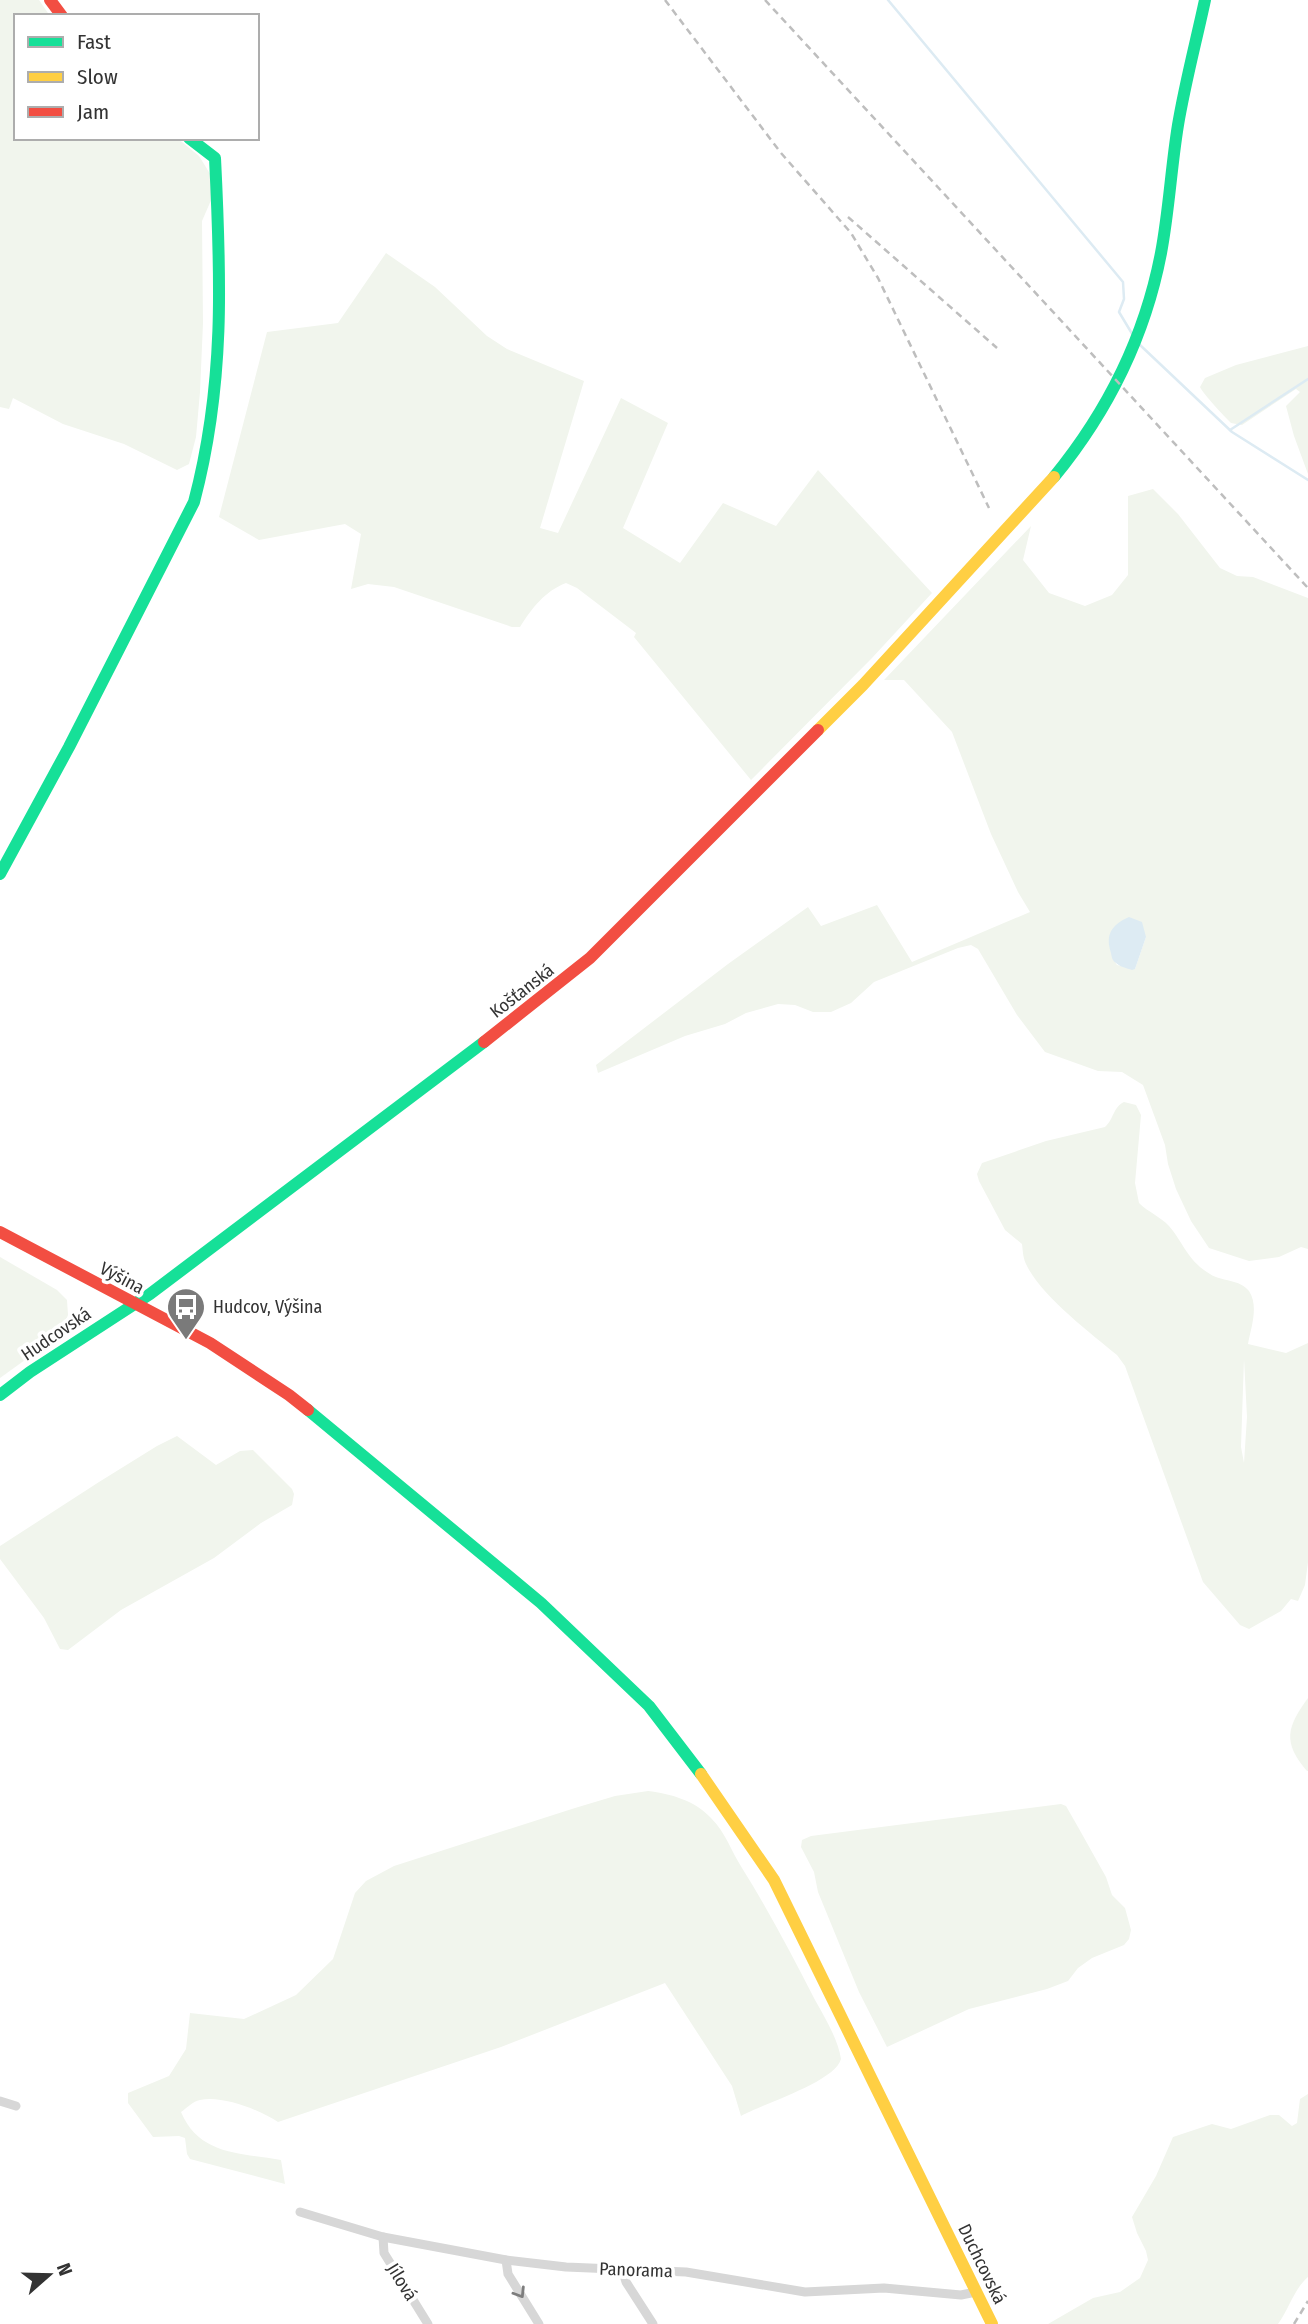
<svg xmlns="http://www.w3.org/2000/svg" width="1308" height="2324" font-family="'Fira Sans Condensed',sans-serif">
	<style>
		.green { fill: #f1f5ed; fill-rule: evenodd }
		.water { fill: #ddebf3 }
		.lines { fill: none; stroke-linecap: round; stroke-linejoin: round }
		.stream { stroke: #ddebf3; stroke-width: 2.5 }
		.street { stroke: #d7d7d7; stroke-width: 9 }
		.fast { stroke: #16e098; stroke-width: 12 }
		.slow { stroke: #ffcf43; stroke-width: 12 }
		.jam { stroke: #f24e42; stroke-width: 12 }
		.rail { stroke: #bebebe; stroke-width: 2.5; stroke-dasharray: 7 5; stroke-linecap: butt }
		.oneway { stroke: #7d7d7d }
		.labels { text-anchor: middle; stroke-width: 7; stroke-linejoin: round; paint-order: stroke }
		.street-label { font-size: 18px; fill: #333; stroke: #fff }
		.poi-label { font-size: 18px; fill: #333; stroke: #fff; text-anchor: start }
	</style>
	<rect width="100%" height="100%" fill="#fff"/>
	<g class="green">
		<polygon points="0,0 39,0 50,16 16,16 16,138 177,138 199,156 212,177 212,198 202,221 203,323 200,392 196,437 189,464 177,470 124,444 63,424 13,398 9,409 0,407"/>
		<path d="M386 253 435 287 487 336 507 349 584 381 540 528 558 533 621 398 668 423 623 528 680 563 723 503 776 526 818 470 932 593 872 658 751 780 634 637 636 633 577 588 566 583C545 591 532 608 520 627H512L394 587 368 584 351 589 361 534 345 524 259 540 219 517 267 332 338 323Z"/>
		<path d="M1308 346V474L1294 436 1286 406 1300 392 1296 389 1242 425 1231 423C1224 416 1203 394 1200 387L1205 378 1236 365Z"/>
		<path d="M1153 489 1178 514 1220 568 1237 576 1253 577 1308 598V1249L1301 1247 1279 1257 1249 1261 1209 1248 1191 1221 1176 1189 1168 1164 1165 1145 1143 1085 1122 1072 1098 1071 1045 1052 1017 1015 978 949 971 945 958 948 874 982 851 1003 831 1012H813L795 1005 778 1004 746 1013 725 1024 685 1036 598 1073 596 1065 728 964 808 907 821 926 877 905 912 962 1030 912 1018 892 991 834 952 732 904 680H884L1031 526 1023 560 1049 593 1085 606 1112 595 1128 575V496ZM1146 937 1135 969 1117 965 1113 959Z"/>
		<path d="M1124 1102 1136 1105 1141 1115 1135 1183 1139 1203C1148 1212 1161 1217 1169 1226 1185 1245 1187 1260 1210 1274 1222 1282 1240 1279 1249 1291 1259 1306 1251 1328 1248 1344L1286 1353 1308 1343V1562L1305 1585 1298 1601 1291 1599 1281 1611 1249 1629 1240 1625 1203 1582 1125 1366 1117 1355C1090 1333 1042 1296 1027 1266 1023 1259 1023 1252 1022 1244L1005 1230 979 1181 977 1174 982 1163 1046 1141 1105 1127C1114 1119 1113 1107 1124 1102ZM1244 1359 1247 1417 1244 1463 1241 1447Z"/>
		<polygon points="0,1257 57,1290 67,1300 68,1315 61,1334 0,1378"/>
		<polygon points="177,1436 216,1465 240,1451 253,1450 292,1489 294,1494 292,1505 261,1523 214,1558 121,1610 68,1650 60,1649 44,1618 0,1559 0,1546 99,1482 157,1446"/>
		<path d="M1308 1698V1771H1307C1282 1742 1287 1727 1308 1698Z"/>
		<path d="M648 1791C671 1794 694 1800 711 1818 726 1833 731 1851 742 1868 769 1911 792 1955 815 2000 825 2018 838 2039 841 2059 835 2082 762 2104 741 2116L732 2086 665 1983 501 2047 278 2122C260 2110 222 2095 200 2100 193 2101 187 2108 181 2112 199 2155 240 2153 281 2160L285 2184 190 2159 187 2154 185 2138 179 2136 153 2137 128 2103V2093L169 2076 186 2049 190 2013 244 2019 296 1995 333 1959 355 1893 366 1881 394 1866 575 1808 615 1796Z"/>
		<polygon points="1061,1804 1066,1806 1078,1827 1106,1877 1112,1895 1125,1908 1131,1930 1129,1939 1124,1945 1092,1958 1078,1968 1068,1981 1047,1989 969,2009 887,2047 859,1992 818,1892 814,1872 801,1847 802,1840 811,1836"/>
		<path d="M1308 2094V2277C1294 2289 1289 2309 1278 2324H1048L1093 2298 1120 2292 1140 2278 1148 2260 1146 2251 1137 2233 1132 2217 1156 2176 1173 2137 1212 2124 1231 2129 1270 2115H1279L1292 2126 1297 2123 1300 2099Z"/>
	</g>
	<path class="water" d="M1129 917 1142 922 1146 937 1135 969 1132 970C1127 968 1120 967 1116 963 1112 960 1112 958 1111 953 1105 935 1111 925 1129 917Z"/>
	<g class="lines">
		<g class="stream">
			<polyline points="888,0 1123,282 1124,299 1119,312 1134,337"/>
			<polyline points="1140,345 1232,432 1308,480"/>
			<polyline points="1230,430 1308,379"/>
		</g>
		<g class="street">
			<polyline points="0,2101 16,2106"/>
			<polyline points="300,2212 383,2237 506,2260 566,2267 686,2272 805,2292 884,2288 961,2295 976,2292"/>
			<polyline points="383,2237 384,2253 428,2324"/>
			<polyline points="506,2260 508,2274 539,2324"/>
			<polyline points="622,2269 626,2282 653,2324"/>
		</g>
		<g class="fast">
			<path d="M1054 477C1108 411 1145 336 1161 253 1169 211 1171 168 1178 125 1185 83 1196 42 1205 0"/>
			<path d="M0 874 69 747 194 502C225 385 221 278 215 158L189 138"/>
			<polyline points="0,1395 30,1372 150,1294 484,1042"/>
			<polyline points="308,1410 541,1603 649,1706 701,1774"/>
		</g>
		<g class="slow">
			<polyline points="818,730 863,685 1054,477"/>
			<polyline points="701,1774 774,1880 992,2324"/>
		</g>
		<g class="jam">
			<polyline points="50,0 62,16"/>
			<polyline points="484,1042 590,958 818,730"/>
			<polyline points="0,1232 210,1343 289,1395 308,1410"/>
		</g>
		<g class="rail">
			<polyline points="665,0 781,153 851,233 878,278 989,508"/>
			<polyline points="765,0 1308,588"/>
			<polyline points="848,217 997,348"/>
			<polyline points="1294,2324 1308,2301"/>
		</g>
	</g>
	<defs><path id="oneway-chevron" d="M-2-3.5L2.5 0L-2 3.5" fill="none" stroke-width="1.6" stroke-linecap="round" stroke-linejoin="round" transform="scale(1.75)"/></defs>
	<use class="oneway" href="#oneway-chevron" transform="translate(520 2293) rotate(58)"/>
	<defs>
		<symbol id="bus-pin" viewBox="-11 -11 22 30"><path d="M0 17L-7.5 6A9.5 9.5 0 1 1 7.5 6Z" fill="#7a7a7a" stroke="#fff"/><path d="M-5-6H5V4H4V6H2V4H-2V6H-4V4H-5ZM-3.5-4V0h7V-4ZM-3.5 1.2v1.5H-2V1.2ZM2 1.2v1.5H3.5V1.2Z" fill="#fff"/></symbol>
	</defs>
	<g fill-rule="evenodd">
		<use href="#bus-pin" x="164" y="1285" width="44" height="60"/>
	</g>
	<g class="labels">
		<g class="street-label">
			<text transform="translate(522 991) rotate(-38)" y="6">Košťanská</text>
			<text transform="translate(122 1278) rotate(28)" y="6">Výšina</text>
			<text transform="translate(56 1334) rotate(-34)" y="6">Hudcovská</text>
			<text transform="translate(982 2264) rotate(64)" y="6">Duchcovská</text>
			<text transform="translate(636 2270) rotate(2)" y="6">Panorama</text>
			<text transform="translate(402 2282) rotate(58)" y="6">Jílová</text>
		</g>
		<g class="poi-label">
			<text x="213" y="1313">Hudcov, Výšina</text>
		</g>
	</g>
	<rect x="14" y="14" width="245" height="126" fill="#ffffff" stroke="#adadad" stroke-width="2"/>
	<rect x="28" y="37" width="35" height="10" fill="#16e098" stroke="#adadad" stroke-width="2"/>
	<text x="77" y="49" font-size="21" fill="#333333">Fast</text>
	<rect x="28" y="72" width="35" height="10" fill="#ffcf43" stroke="#adadad" stroke-width="2"/>
	<text x="77" y="84" font-size="21" fill="#333333">Slow</text>
	<rect x="28" y="107" width="35" height="10" fill="#f24e42" stroke="#adadad" stroke-width="2"/>
	<text x="77" y="119" font-size="21" fill="#333333">Jam</text>
	<g transform="translate(49 2275) rotate(70)" stroke="#ffffff" stroke-width="5" paint-order="stroke">
	<path d="M0-5L12 26L0 18L-12 26Z" fill="#333333"/>
	<text y="-10" font-size="19" font-weight="bold" text-anchor="middle" fill="#333333">N</text>
	</g>
</svg>
